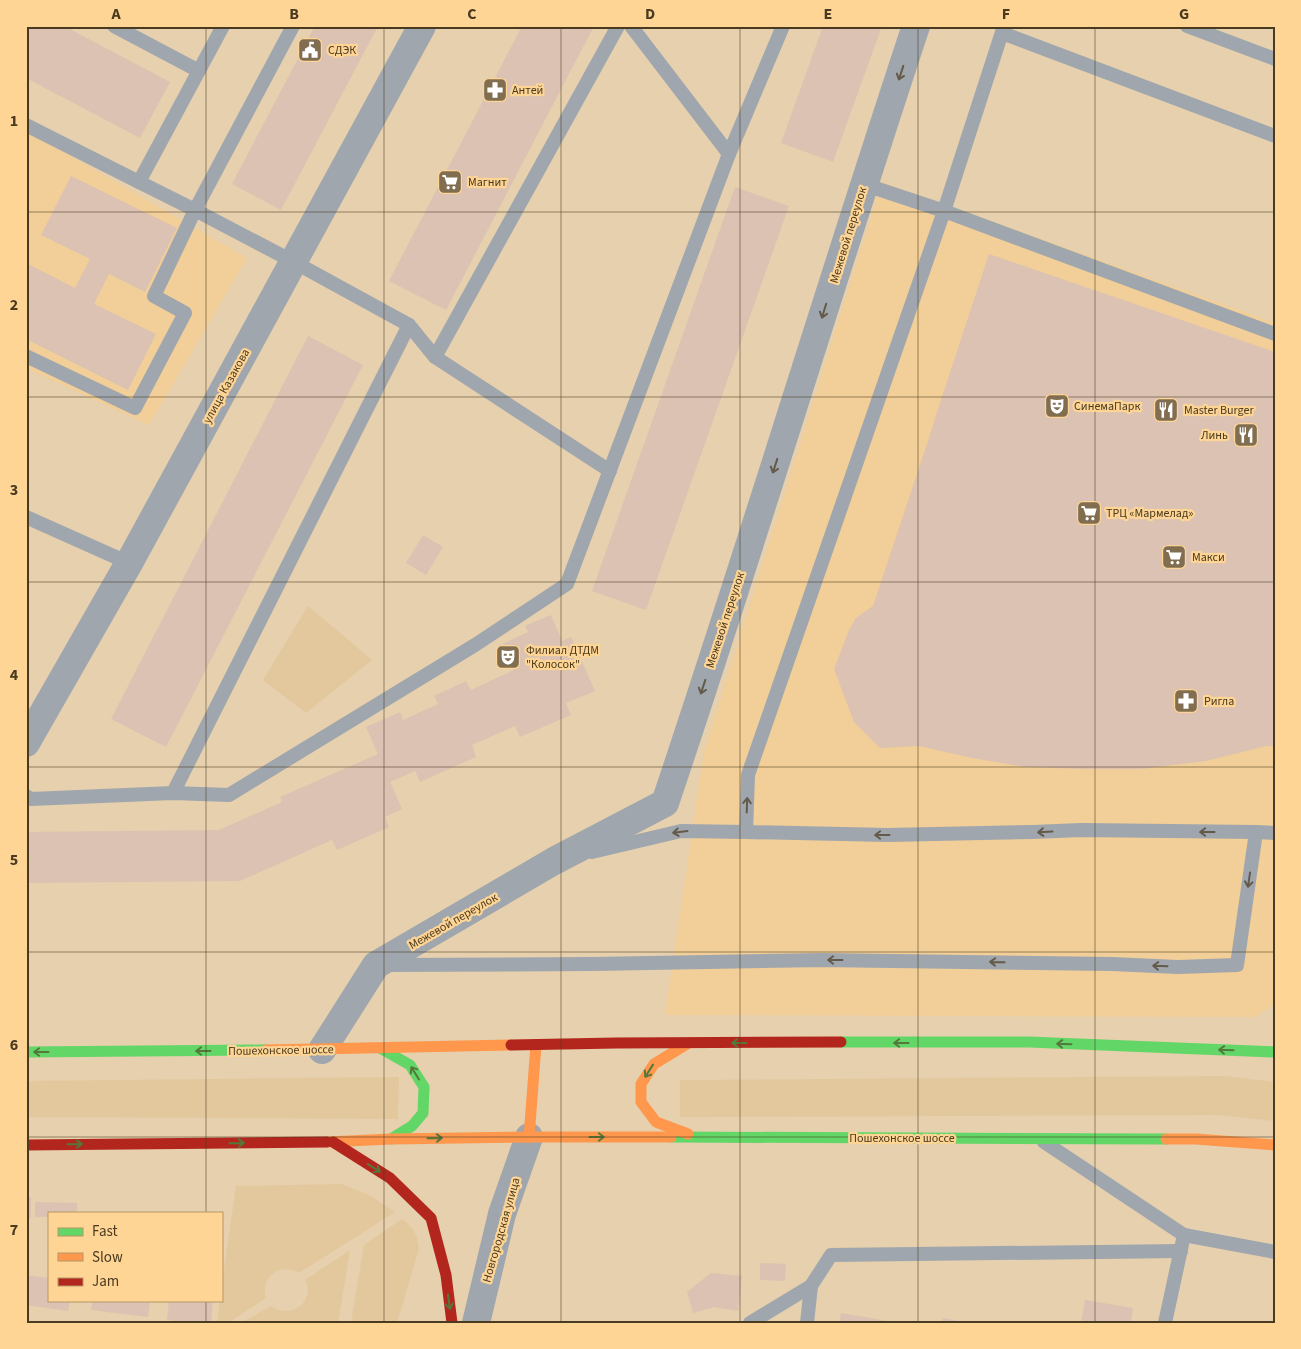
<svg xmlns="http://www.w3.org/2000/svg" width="1301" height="1349" font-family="'Source Sans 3',sans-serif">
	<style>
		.built { fill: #f2ce98 }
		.green { fill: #e3c89e }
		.building { fill: #dbc2b2 }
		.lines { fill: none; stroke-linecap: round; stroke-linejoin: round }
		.lane { stroke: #9fa6ad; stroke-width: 14 }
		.street { stroke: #9fa6ad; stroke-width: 28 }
		.fast { stroke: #63d668; stroke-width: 11 }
		.slow { stroke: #ff974d; stroke-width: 11 }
		.jam { stroke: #b3261e; stroke-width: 11 }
		.oneway { stroke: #645a4a }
		.oneway2 { stroke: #54783c }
		.grid { fill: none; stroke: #4a3a1f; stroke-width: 1; stroke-opacity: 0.55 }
		.labels { text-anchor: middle; stroke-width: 4.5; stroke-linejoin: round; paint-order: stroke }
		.poi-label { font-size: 12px; fill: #4a3a1f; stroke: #fed595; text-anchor: start }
		.street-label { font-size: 12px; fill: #4a3a1f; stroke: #fed595 }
		.neatline { fill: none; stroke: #4a3a1f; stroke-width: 2 }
		.grid-label { font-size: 16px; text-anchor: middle; font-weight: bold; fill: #4a3a1f }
	</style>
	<rect width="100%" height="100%" fill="#e6d0ad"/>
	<g class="built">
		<polygon points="26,130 247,258 149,425 26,368"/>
		<polygon points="882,182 1275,323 1275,1004 1255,1017 665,1015 704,752"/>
	</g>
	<g class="green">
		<polygon points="308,606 372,660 306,713 263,680"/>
		<polygon points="1226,1076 1275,1082 1275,1121 1219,1115 680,1117 680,1080"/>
		<polygon points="399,1077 398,1119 26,1117 26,1081"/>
		<path d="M342 1184 371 1196 395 1212 299 1273C280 1262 260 1276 266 1298L228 1323H217L220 1300H221V1290L236 1186Z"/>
		<path d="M402 1219C414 1228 417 1234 419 1249L397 1323H351L364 1245Z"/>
		<path d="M350 1250 338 1323H241L271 1306C290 1320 316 1302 305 1280Z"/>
	</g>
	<g class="building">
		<polygon points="26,26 64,26 170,82 140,138 26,78"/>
		<polygon points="315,26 378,26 281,210 232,184"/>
		<polygon points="522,26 594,26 446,310 389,281"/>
		<polygon points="823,26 882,26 833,162 781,143"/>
		<polygon points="71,176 177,228 145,292 109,274 94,304 156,334 128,390 26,339 26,263 75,288 90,259 41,235"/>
		<polygon points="735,187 789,206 646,610 592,591"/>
		<polygon points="989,254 1275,352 1275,746 1266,746 1206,761 1141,769 1084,769 1026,767 972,758 919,746 880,748 854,722 834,669 849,630 856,618 873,606 929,438 936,415"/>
		<polygon points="308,336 363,365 166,747 111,719"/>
		<polygon points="423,535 443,547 426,575 406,563"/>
		<polygon points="551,615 562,641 571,637 595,691 566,703 571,715 520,737 515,726 472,745 476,757 420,782 415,771 390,782 402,809 385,817 389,827 337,850 332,840 240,881 28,883 27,832 219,830 282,802 280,797 378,754 366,727 400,712 403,720 438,704 434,696 466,681 471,690 514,670 503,644 528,632 525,626"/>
		<rect x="26" y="1197" width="5" height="21"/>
		<polygon points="35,1202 77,1203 77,1213 49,1213 49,1217 35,1217"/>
		<polygon points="760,1263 786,1264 785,1281 760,1280"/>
		<polygon points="711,1273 742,1276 738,1311 714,1307 693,1313 687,1292"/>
		<polygon points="26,1275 49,1278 49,1300 70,1300 68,1311 26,1305"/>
		<polygon points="93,1300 150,1300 148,1317 91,1310"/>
		<polygon points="169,1300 213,1300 211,1323 190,1323 167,1320"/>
		<polygon points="1085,1300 1133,1308 1131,1323 1081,1323"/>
		<polygon points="841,1313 894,1322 894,1323 839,1323"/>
		<polygon points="943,1318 963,1322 963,1323 942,1323"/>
	</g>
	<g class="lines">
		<g class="lane">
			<polyline points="114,26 199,71"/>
			<polyline points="223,26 139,182 195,210 294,262 409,325 435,357 618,26"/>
			<polyline points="1004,26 944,211 1275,334"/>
			<polyline points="1187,26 1275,59"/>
			<polyline points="1002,33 1275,136"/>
			<polyline points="26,125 139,182"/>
			<polyline points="729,154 783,26"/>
			<polyline points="863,184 944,211 748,775 746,832 888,835 1033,832 1081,830 1256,832 1275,833"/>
			<polyline points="26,356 135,408 185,313 154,296 195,210 293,26"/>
			<polyline points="435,357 610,471"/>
			<polyline points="26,517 129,563"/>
			<polyline points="173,793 409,325"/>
			<polyline points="26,796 31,799 173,793 229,795 475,645 567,584 729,154 631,26"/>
			<polyline points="592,852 681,831 746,832"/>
			<polyline points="384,965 592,964 821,960 1112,964 1178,967 1237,965 1256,832"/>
			<polyline points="1044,1142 1184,1235 1165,1323"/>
			<polyline points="1184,1235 1275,1252"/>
			<polyline points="750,1323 811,1286 831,1255 1181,1251"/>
			<polyline points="807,1323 811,1286"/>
		</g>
		<g class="street">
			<polyline points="26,743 129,563 422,26"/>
			<path d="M322 1050 376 965 554 861 665 803C752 545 830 285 916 26"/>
			<polyline points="476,1323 502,1214 529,1137"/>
		</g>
		<g class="fast">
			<polyline points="841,1042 1029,1042 1275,1052"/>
			<polyline points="380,1048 410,1065 424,1087 423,1113 412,1126 391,1139"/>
			<polyline points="26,1052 266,1050"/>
			<polyline points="671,1137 1166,1139"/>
		</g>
		<g class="slow">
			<polyline points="687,1044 654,1064 641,1084 641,1102 656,1122 688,1134"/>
			<polyline points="266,1050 511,1045"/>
			<polyline points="529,1137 536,1045"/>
			<polyline points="1166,1139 1196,1139 1275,1145"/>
			<polyline points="327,1142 391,1139 529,1137 671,1137"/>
		</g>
		<g class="jam">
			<polyline points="511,1045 616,1043 841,1042"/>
			<polyline points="333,1142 390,1178 431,1218 446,1275 452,1323"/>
			<polyline points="26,1145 327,1142"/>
		</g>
	</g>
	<defs><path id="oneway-shaft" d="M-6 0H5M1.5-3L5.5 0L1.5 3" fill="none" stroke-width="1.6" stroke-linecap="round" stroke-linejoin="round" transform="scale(1.25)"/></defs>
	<g class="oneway">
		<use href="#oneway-shaft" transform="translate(901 73) rotate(108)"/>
		<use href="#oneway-shaft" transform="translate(824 311) rotate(107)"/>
		<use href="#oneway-shaft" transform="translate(775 466) rotate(108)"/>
		<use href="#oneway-shaft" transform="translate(703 687) rotate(108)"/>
		<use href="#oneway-shaft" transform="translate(747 805) rotate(-88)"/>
		<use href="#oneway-shaft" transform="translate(680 832) rotate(173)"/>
		<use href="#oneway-shaft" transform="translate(1045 832) rotate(177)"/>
		<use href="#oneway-shaft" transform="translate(1207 832) rotate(180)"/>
		<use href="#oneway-shaft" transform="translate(882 835) rotate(-180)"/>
		<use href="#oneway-shaft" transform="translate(1249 880) rotate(98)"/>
		<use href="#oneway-shaft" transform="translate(835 960) rotate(180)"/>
		<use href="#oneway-shaft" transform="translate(997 962) rotate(-179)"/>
		<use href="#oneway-shaft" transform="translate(1160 966) rotate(-178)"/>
	</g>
	<g class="oneway2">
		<use href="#oneway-shaft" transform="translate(739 1043) rotate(180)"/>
		<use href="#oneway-shaft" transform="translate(901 1043) rotate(180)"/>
		<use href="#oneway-shaft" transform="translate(1064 1044) rotate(-178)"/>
		<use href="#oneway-shaft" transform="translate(1226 1050) rotate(-178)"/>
		<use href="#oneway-shaft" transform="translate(203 1051) rotate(180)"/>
		<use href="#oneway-shaft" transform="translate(41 1052) rotate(180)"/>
		<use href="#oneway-shaft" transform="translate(649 1071) rotate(122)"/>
		<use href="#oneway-shaft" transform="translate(415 1073) rotate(-122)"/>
		<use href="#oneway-shaft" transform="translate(597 1137)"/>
		<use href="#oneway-shaft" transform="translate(435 1138) rotate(-1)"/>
		<use href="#oneway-shaft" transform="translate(237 1143) rotate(-1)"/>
		<use href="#oneway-shaft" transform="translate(75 1144) rotate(-1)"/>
		<use href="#oneway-shaft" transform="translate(374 1168) rotate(32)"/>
		<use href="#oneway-shaft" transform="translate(449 1302) rotate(82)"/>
	</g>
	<path class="grid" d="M206 26V1213M384 26V1323M561 26V1323M740 26V1323M918 26V1323M1095 26V1323M26 212H1275M26 397H1275M26 582H1275M26 767H1275M26 952H1275M26 1137H1275M206 1300V1323"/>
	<defs>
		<symbol id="civic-square" viewBox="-11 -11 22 22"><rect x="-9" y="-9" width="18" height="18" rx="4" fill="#816e51" stroke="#fed595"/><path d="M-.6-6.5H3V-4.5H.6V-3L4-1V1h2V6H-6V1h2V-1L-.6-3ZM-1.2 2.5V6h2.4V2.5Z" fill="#fff"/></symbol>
		<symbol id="pharmacy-square" viewBox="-11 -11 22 22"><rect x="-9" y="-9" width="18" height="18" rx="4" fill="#816e51" stroke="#fed595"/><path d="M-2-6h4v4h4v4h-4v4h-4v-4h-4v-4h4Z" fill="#fff"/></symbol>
		<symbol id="supermarket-square" viewBox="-11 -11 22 22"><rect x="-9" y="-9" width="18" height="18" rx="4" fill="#816e51" stroke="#fed595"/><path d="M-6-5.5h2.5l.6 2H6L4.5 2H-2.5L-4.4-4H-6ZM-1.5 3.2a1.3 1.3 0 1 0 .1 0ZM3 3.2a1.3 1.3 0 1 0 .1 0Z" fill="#fff"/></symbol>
		<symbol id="theatre-square" viewBox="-11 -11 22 22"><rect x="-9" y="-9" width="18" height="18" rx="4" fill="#816e51" stroke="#fed595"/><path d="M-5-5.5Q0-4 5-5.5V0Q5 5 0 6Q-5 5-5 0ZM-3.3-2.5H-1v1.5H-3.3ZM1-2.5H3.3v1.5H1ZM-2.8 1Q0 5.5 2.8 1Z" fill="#fff"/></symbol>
		<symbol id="restaurant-square" viewBox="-11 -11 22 22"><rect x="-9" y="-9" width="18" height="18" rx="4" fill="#816e51" stroke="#fed595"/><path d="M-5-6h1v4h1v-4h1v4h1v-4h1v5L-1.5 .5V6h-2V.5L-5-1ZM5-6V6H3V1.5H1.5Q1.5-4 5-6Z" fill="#fff"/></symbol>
	</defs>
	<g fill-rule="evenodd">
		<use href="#civic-square" x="296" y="36" width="28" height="28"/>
		<use href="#pharmacy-square" x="481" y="76" width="28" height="28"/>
		<use href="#supermarket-square" x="436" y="168" width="28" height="28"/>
		<use href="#theatre-square" x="1043" y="392" width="28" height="28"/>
		<use href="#restaurant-square" x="1152" y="396" width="28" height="28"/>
		<use href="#restaurant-square" x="1232" y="421" width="28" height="28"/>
		<use href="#supermarket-square" x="1075" y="499" width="28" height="28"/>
		<use href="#supermarket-square" x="1160" y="543" width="28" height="28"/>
		<use href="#theatre-square" x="494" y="643" width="28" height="28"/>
		<use href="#pharmacy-square" x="1172" y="687" width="28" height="28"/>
	</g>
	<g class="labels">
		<g class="poi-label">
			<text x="328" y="54">СДЭК</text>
			<text x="512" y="94">Антей</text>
			<text x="468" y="186">Магнит</text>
			<text x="1074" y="410">СинемаПарк</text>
			<text x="1184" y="414">Master Burger</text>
			<text x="1228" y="439" text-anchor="end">Линь</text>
			<text x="1106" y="517">ТРЦ «Мармелад»</text>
			<text x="1192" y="561">Макси</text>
			<text x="526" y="654">Филиал ДТДМ<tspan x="526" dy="14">"Колосок"</tspan></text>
			<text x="1204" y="705">Ригла</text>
		</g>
		<g class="street-label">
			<text transform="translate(848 235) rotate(-73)" y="4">Межевой переулок</text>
			<text transform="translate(226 386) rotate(-61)" y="4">улица Казакова</text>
			<text transform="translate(725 620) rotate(-72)" y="4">Межевой переулок</text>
			<text transform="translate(453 921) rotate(-30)" y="4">Межевой переулок</text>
			<text transform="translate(281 1050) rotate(-1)" y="4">Пошехонское шоссе</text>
			<text x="902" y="1142">Пошехонское шоссе</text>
			<text transform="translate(501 1230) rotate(-74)" y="4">Новгородская улица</text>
		</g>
	</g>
	<rect width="1301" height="1349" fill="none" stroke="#fed595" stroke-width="55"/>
	<rect x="48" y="1212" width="175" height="90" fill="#fed595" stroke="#b69766"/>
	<rect x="58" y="1228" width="25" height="8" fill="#63d668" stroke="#b69766"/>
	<text x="92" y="1236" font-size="15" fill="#4a3a1f">Fast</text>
	<rect x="58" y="1253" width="25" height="8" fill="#ff974d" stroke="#b69766"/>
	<text x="92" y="1262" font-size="15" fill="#4a3a1f">Slow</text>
	<rect x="58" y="1278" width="25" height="8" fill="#b3261e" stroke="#b69766"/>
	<text x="92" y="1286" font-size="15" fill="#4a3a1f">Jam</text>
	<rect x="28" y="28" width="1246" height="1294" class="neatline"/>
	<g class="grid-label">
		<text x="116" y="19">A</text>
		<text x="294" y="19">B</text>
		<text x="472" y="19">C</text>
		<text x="650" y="19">D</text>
		<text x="828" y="19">E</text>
		<text x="1006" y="19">F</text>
		<text x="1184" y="19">G</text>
		<text x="14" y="126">1</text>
		<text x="14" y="310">2</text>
		<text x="14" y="495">3</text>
		<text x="14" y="680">4</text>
		<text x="14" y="865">5</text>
		<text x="14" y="1050">6</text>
		<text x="14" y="1235">7</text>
	</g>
</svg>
